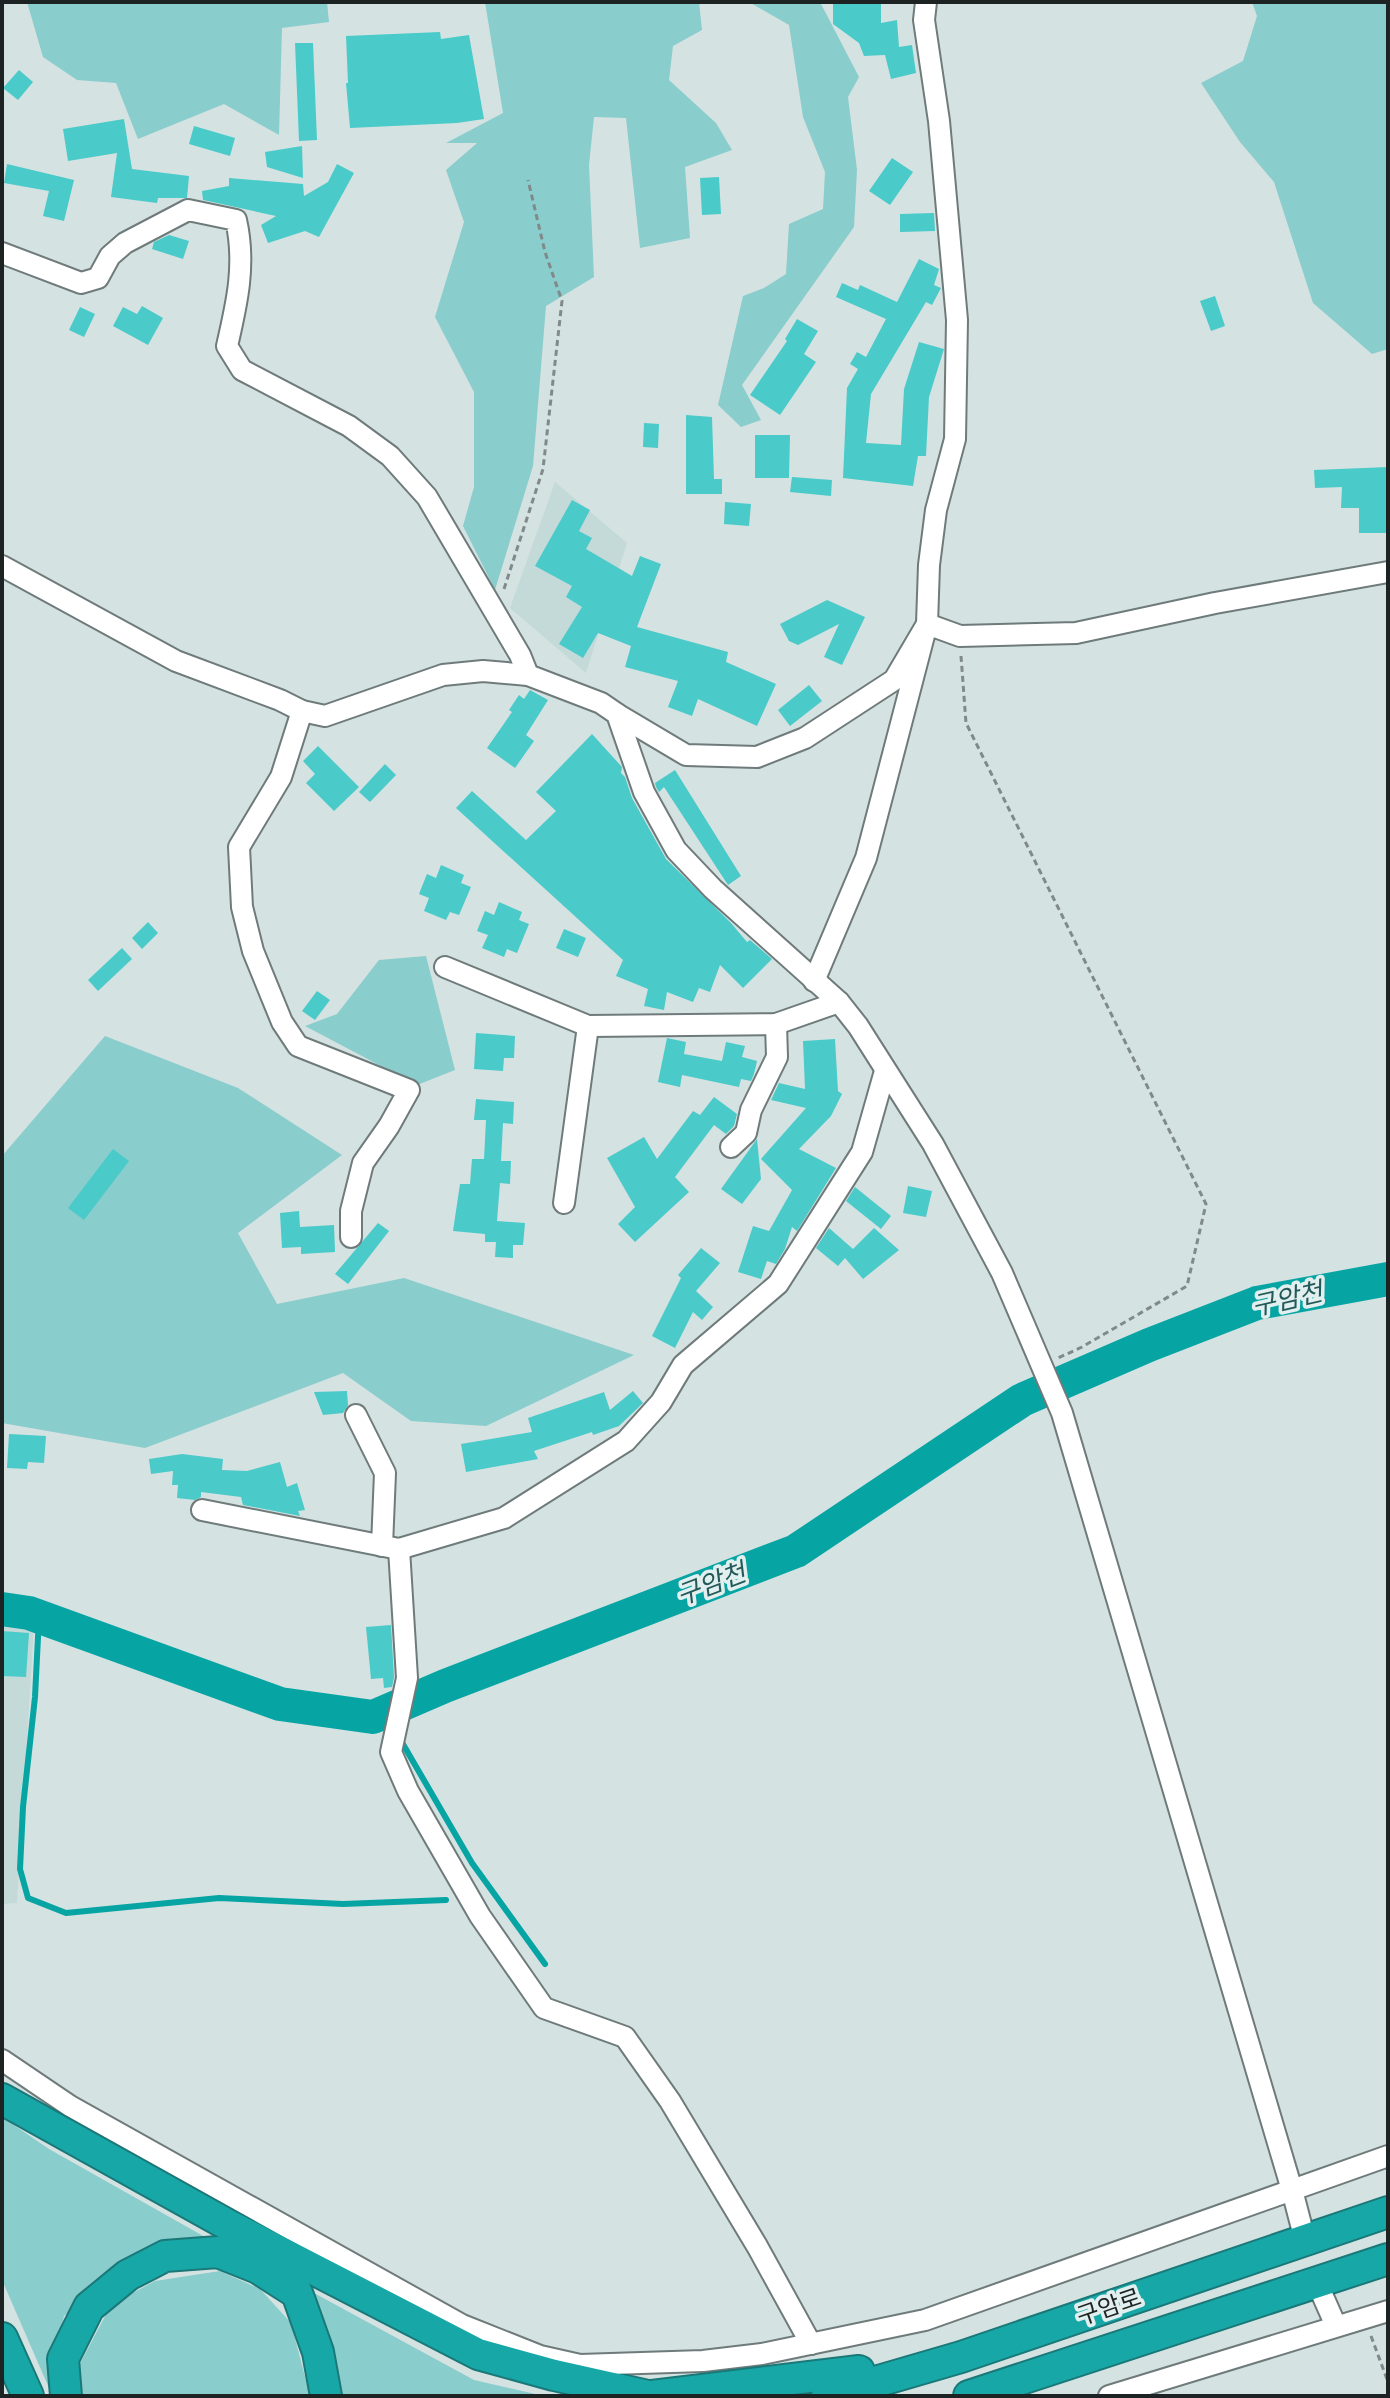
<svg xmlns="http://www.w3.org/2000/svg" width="1390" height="2398" font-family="'Libre Baskerville','Noto Sans KR',serif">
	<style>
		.built { fill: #c3dad9 }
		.green { fill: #89cdcc }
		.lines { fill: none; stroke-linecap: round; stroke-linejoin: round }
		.stream { stroke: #06a5a4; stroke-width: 6 }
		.river { stroke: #06a5a4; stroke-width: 34 }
		.building { fill: #4acac9 }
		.minor-casing { stroke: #6f7b7b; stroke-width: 24 }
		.highway-casing { stroke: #1a7878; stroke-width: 34 }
		.path { stroke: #818a8a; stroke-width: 3; stroke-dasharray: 6 4; stroke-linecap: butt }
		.minor { stroke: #fff; stroke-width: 20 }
		.highway { stroke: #18a7a7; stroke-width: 30 }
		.labels { text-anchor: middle; stroke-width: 7; stroke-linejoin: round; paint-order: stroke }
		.street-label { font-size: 24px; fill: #1d2222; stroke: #e2efef }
		.water-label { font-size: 26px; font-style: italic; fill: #245959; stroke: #e2efef }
	</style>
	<rect width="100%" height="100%" fill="#d5e2e2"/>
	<g class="built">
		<polygon points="555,482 627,543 586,673 510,608"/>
		<polygon points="2,1626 34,1626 17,1903 2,1904"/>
	</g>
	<g class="green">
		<polygon points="27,2 327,2 329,22 282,28 279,135 224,104 138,139 116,83 77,80 43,57"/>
		<polygon points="485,2 699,2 702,30 673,46 669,80 716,123 732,150 685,167 690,238 640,248 626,118 594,117 589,165 594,277 546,306 533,466 495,590 463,526 474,487 474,392 435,317 464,222 446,170 477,143 446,143 503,113"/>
		<polygon points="749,2 820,2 859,77 848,97 857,170 854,227 742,385 761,420 741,427 718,405 743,296 764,288 786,274 789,224 823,209 825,172 803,117 789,25"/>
		<polygon points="1252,2 1388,2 1388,349 1372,354 1313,303 1274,182 1240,142 1201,83 1243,61 1257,16"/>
		<polygon points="426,956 455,1070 417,1085 305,1026 337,1014 379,960"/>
		<polygon points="105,1036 238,1088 342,1155 238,1233 277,1304 404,1278 634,1355 486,1426 411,1421 343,1373 145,1448 2,1423 2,1156"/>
		<polygon points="2,2117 49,2149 205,2237 139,2252 64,2316 49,2388 2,2280"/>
		<polygon points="220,2271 260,2289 291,2323 310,2396 84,2396 75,2373 111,2305 155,2281"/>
		<polygon points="314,2293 474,2380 544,2396 334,2396 335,2362"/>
	</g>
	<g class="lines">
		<g class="stream">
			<polyline points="39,1617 35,1697 23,1807 20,1869 28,1898 66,1913 219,1898 343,1904 446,1900"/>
			<polyline points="384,1711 392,1725"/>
			<polyline points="400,1739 472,1863 545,1964"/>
		</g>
		<polyline class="river" points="2,1609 29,1613 280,1704 373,1717 445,1686 796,1551 1022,1400 1149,1345 1257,1303 1388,1279"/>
	</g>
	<g class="building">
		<polygon points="833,2 881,2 881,23 897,20 899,47 912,45 916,73 891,79 885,55 864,56 859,43 833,24"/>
		<polygon points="440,32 441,39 469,35 484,119 457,123 350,128 346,83 348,83 346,36"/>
		<polygon points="295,43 313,43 317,140 299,141"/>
		<polygon points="19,70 33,82 18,100 3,88"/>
		<polygon points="124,119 132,169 189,176 187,198 158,198 157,203 111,197 117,153 68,161 63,129"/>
		<polygon points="194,126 235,138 230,156 189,144"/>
		<polygon points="302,146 303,178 267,167 265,152"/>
		<polygon points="892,158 913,172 890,205 869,191"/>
		<polygon points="7,164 74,180 64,221 43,216 49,191 4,183"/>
		<polygon points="337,164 354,173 319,237 305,231 268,243 261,225 276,216 203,200 202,191 229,186 229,178 303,184 304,196 328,182"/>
		<polygon points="719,177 721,214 702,215 700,178"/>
		<polygon points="934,213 935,231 900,232 900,214"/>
		<polygon points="169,235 189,241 183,259 152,249 154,242"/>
		<polygon points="919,259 939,269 934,285 941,288 932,305 926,302 871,394 866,443 901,445 904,389 919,342 944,349 929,397 926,456 918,456 913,486 843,478 847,388 858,369 850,364 857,352 866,357 886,319 836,297 842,283 858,290 860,285 897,302"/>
		<polygon points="1215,296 1225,326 1211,331 1200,301"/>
		<polygon points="142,306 163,318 148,345 113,326 123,307 137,314"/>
		<polygon points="80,307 95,314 84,337 69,330"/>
		<polygon points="797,319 818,331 804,354 816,362 780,415 750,395 787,341 785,339"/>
		<polygon points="686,415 712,417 714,479 722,479 722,494 686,494"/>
		<polygon points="644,423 659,424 658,448 643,447"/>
		<polygon points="755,435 790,435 789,478 755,478"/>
		<polygon points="1388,467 1388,533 1359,533 1359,508 1341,508 1342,487 1315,488 1314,470"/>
		<polygon points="792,477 832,480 831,496 790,492"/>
		<polygon points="572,500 590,510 579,531 592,538 586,549 632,576 640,556 661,564 637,627 728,652 726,662 776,684 757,726 698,699 692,716 668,707 678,681 625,667 631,646 598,633 583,658 559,644 582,607 566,597 572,586 535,566"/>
		<polygon points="725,502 751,504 749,526 724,524"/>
		<polygon points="827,600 865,617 842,665 824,657 839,624 798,645 789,641 780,624"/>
		<polygon points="809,685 822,701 790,726 778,710"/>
		<polygon points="530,690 548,700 526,735 534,741 515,768 487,748 512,712 509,710 519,695 524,699"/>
		<polygon points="592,734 622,767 621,773 625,777 632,798 666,859 731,923 747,942 750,940 772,959 743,988 720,965 710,992 699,988 693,1002 667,992 664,1010 644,1006 648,989 616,976 623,960 456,808 472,791 526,840 556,811 536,792"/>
		<polygon points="318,746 359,787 334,811 306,783 315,774 303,761"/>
		<polygon points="385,764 396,775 370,802 359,792"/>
		<polygon points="675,770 741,876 728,885 664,787 659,792 656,787 655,783"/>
		<polygon points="441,865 464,875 461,883 471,887 459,915 450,912 446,920 424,911 429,898 419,894 427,874 436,878"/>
		<polygon points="499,902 522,912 519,920 529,924 517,953 507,949 504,957 482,948 488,935 477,931 485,911 494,915"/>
		<polygon points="148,922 158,933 142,949 132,938"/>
		<polygon points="564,929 586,938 578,957 556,948"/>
		<polygon points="122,948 132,959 98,991 88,980"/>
		<polygon points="317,991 330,1000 315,1020 302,1011"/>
		<polygon points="476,1033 515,1036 514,1058 504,1058 503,1071 474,1069"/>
		<polygon points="667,1038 686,1042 684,1054 722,1061 726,1042 745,1046 742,1057 757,1061 754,1074 751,1081 741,1079 739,1087 682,1075 680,1087 658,1082"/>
		<polygon points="835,1039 838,1091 842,1094 831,1116 799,1149 836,1168 797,1231 792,1227 785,1249 776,1264 767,1261 761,1279 738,1272 753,1226 769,1231 792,1190 761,1159 806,1108 771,1100 779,1083 805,1089 803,1041"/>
		<polygon points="714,1097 737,1114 734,1126 726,1134 714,1125 675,1177 689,1192 635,1242 618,1224 635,1207 607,1158 644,1137 657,1159 693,1111 700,1115"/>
		<polygon points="476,1099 514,1102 513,1124 503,1123 501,1161 511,1161 510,1184 500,1183 497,1221 525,1223 523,1245 513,1245 513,1258 495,1257 496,1242 485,1242 485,1234 453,1231 460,1184 470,1184 472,1159 484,1159 486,1120 474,1120"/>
		<polygon points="757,1139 761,1179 742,1204 721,1189"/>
		<polygon points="113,1149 129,1161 84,1220 68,1208"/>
		<polygon points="908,1186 932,1191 926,1217 903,1213"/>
		<polygon points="855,1187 891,1216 881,1229 846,1201"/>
		<polygon points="299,1211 300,1227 334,1225 335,1252 301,1254 301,1247 282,1248 280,1213"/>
		<polygon points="378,1223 389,1231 348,1284 335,1274"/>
		<polygon points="829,1228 853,1249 850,1252 874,1228 899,1250 863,1279 845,1258 838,1266 816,1248"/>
		<polygon points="701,1248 720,1263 696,1291 713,1307 702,1320 693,1312 675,1348 652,1336 681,1278 678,1275"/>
		<polygon points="347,1391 348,1405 343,1413 323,1415 314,1392"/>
		<polygon points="633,1391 643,1403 619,1426 593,1435 592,1432 534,1451 538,1459 466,1472 461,1444 532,1432 528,1418 604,1392 610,1410"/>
		<polygon points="9,1434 46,1436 44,1463 28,1462 27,1469 7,1468"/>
		<polygon points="182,1454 223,1459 222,1470 247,1471 280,1462 287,1487 297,1483 305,1510 298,1511 300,1516 243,1505 241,1497 201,1492 201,1497 195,1500 177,1498 178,1485 172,1485 173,1471 151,1474 149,1459"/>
		<polygon points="391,1625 394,1677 392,1687 384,1688 383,1678 371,1679 366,1627"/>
		<polygon points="2,1631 29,1633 26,1677 2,1676"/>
	</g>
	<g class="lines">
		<defs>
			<g id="minor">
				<path d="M2 253 81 283 98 278 110 256 125 243 188 210 236 220C246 264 237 303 227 346L242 370 349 426 390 456 427 497 520 655 528 675 601 703 617 714 644 792 676 850 713 889 839 1002 858 1026 933 1144 1002 1273 1062 1413 1292 2190 1305 2240"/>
				<polyline points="2,566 176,661 280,700 302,711 325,716 443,675 483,671 528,675"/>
				<polyline points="302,711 281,777 239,847 242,907 253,951 282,1022 298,1046 409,1090 389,1126 363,1163 351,1211 351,1237"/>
				<polyline points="617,714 686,755 757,757 805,738 894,680 927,624 929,565 936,510 955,439 957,320 939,121 924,20 926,2"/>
				<polyline points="445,967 588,1026 776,1024 839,1002"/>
				<polyline points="814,981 866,858 927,624 960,636 1076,633 1215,603 1388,572"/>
				<polyline points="731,1147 746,1133 751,1110 777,1057 776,1024"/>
				<polyline points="564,1203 588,1026"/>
				<polyline points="356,1415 385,1473 382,1546"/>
				<polyline points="202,1510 399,1549 504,1518 626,1441 661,1402 683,1365 778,1284 862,1152 885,1071"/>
				<polyline points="399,1549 407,1678 391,1752 408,1791 480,1916 544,2008 625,2037 670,2101 757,2246 811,2344"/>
				<polyline points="2,2060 70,2106 462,2325 540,2356 580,2365 703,2361 762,2354 925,2320 1388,2156"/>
				<polyline points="1317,2283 1336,2326"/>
				<polyline points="1109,2396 1388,2311"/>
			</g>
			<g id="highway">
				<polyline points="2,2099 230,2226 478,2354 554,2375 648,2396"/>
				<polyline points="2,2338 28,2396"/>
				<polyline points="66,2396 63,2359 89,2307 128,2275 165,2256 218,2252 258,2268 297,2293 318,2352 326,2396"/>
				<polyline points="652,2396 859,2371"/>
				<polyline points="827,2396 961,2357 1388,2212"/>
				<polyline points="969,2396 1388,2259"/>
			</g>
		</defs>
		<use href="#minor" class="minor-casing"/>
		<use href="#highway" class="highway-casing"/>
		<g class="path">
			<polyline points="504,589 543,469 562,301 545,252 528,180"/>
			<polyline points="961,656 966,723 1206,1204 1187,1286 1082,1347 1058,1358"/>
			<polyline points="1371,2336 1388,2382"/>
		</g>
		<use href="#minor" class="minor"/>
		<use href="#highway" class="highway"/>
	</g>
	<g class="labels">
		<g class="street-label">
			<text transform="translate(1109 2307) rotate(-19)" y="8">구암로</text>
		</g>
		<g class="water-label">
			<text transform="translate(1287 1299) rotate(-13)" y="9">구암천</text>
			<text transform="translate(711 1584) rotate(-21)" y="9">구암천</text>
		</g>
	</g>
	<rect width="1390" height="2398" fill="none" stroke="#1d2222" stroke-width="8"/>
</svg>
